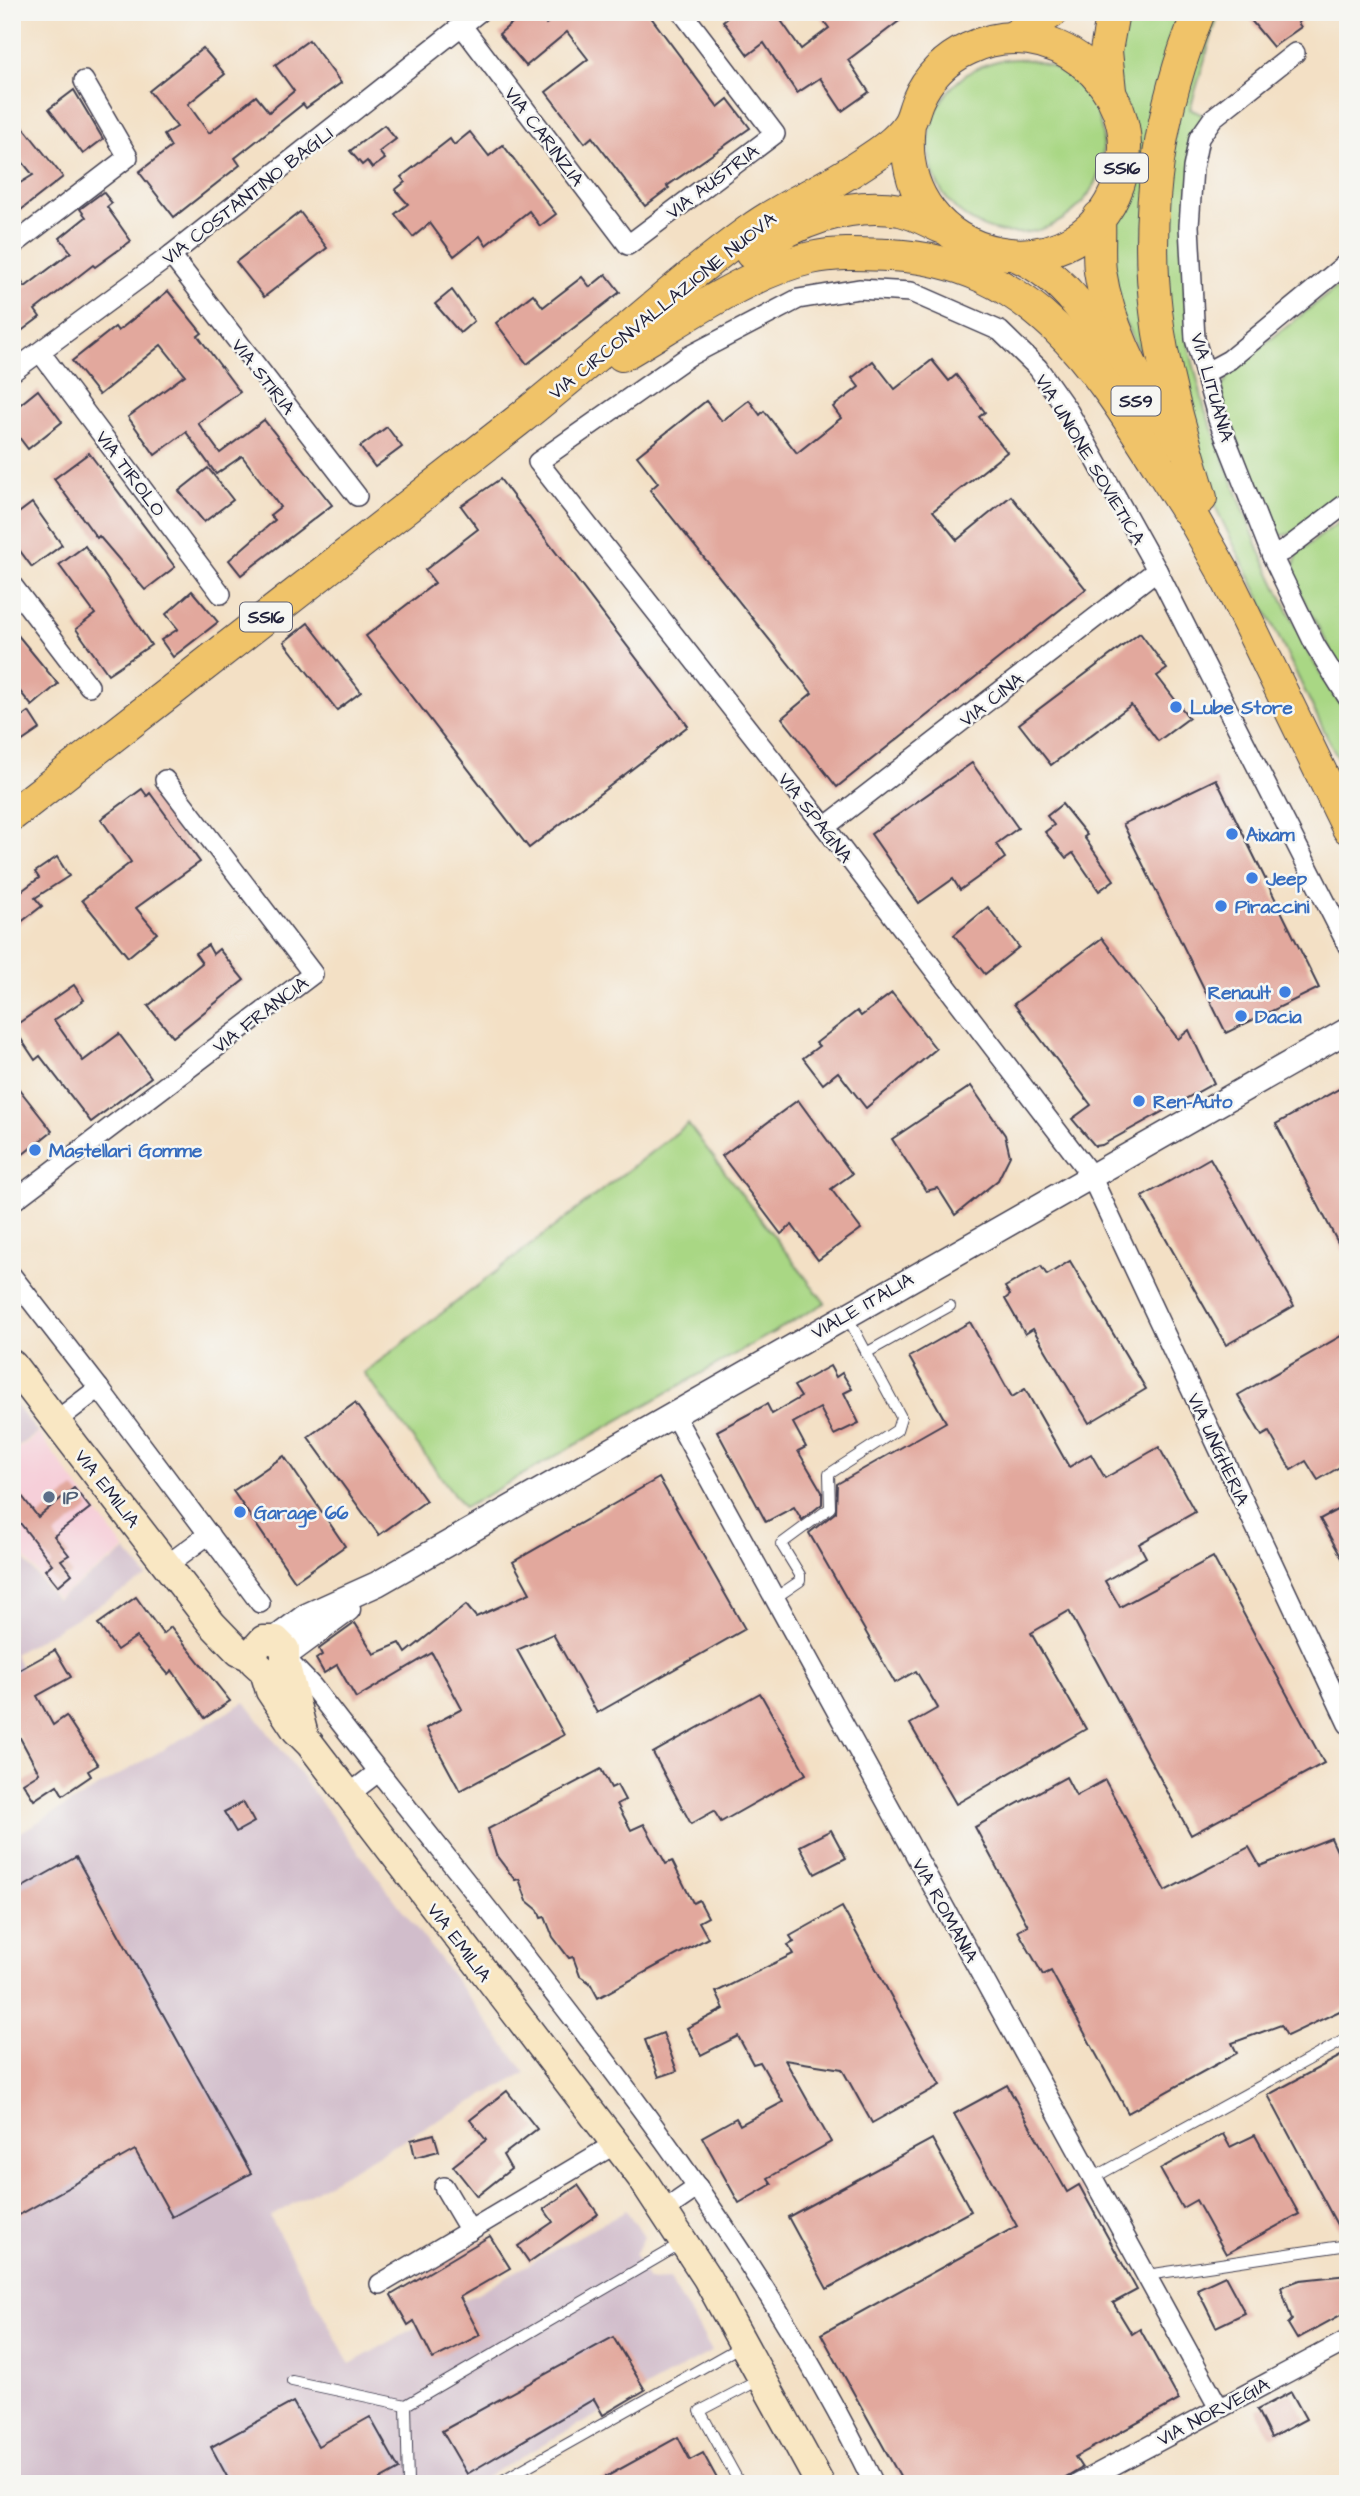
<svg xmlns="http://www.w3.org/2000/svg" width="1360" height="2496" font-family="'Architects Daughter',sans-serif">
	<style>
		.built { fill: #f6cfd9 }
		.industrial { fill: #d1bdcb }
		.green { fill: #a9d784; stroke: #667c60; stroke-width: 2 }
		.building { fill: #e2a89d }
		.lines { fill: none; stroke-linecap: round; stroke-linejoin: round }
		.service-casing { stroke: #413e50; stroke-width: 12 }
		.minor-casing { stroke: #413e50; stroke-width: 22 }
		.tertiary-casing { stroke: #413e50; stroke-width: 27 }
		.secondary-casing { stroke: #413e50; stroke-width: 31 }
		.primary-casing { stroke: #413e50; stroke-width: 34 }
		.service { stroke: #fff; stroke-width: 10 }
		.minor { stroke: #fff; stroke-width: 19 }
		.tertiary { stroke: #fff; stroke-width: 24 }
		.secondary { stroke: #f9e7c3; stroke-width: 28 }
		.primary { stroke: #f0c369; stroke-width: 32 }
		.shop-dot { fill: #3f7fe0; stroke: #f6f6f2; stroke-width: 2.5 }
		.service-dot { fill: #5c6f8a; stroke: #f6f6f2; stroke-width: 2.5 }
		.labels { text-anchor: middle; stroke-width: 5; stroke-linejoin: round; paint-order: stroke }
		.shield { fill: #f6f6f2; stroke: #626272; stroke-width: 2 }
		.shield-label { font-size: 18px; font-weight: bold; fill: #22223b }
		.street-label { font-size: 19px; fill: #22223b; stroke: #f6f6f2 }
		.shop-label { font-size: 19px; font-weight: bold; fill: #366cbe; stroke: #f6f6f2; text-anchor: start }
		.service-label { font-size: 19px; font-weight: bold; fill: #4e5e75; stroke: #f6f6f2; text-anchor: start }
	</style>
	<rect width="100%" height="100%" fill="#f6f6f2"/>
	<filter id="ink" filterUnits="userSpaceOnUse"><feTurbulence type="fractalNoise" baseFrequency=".0143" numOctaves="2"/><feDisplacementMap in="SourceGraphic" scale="14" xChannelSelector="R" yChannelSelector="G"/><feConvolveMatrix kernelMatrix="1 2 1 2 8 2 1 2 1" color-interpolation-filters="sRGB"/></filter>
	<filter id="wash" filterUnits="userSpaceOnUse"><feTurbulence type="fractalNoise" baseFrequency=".00686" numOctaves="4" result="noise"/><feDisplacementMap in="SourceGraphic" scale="28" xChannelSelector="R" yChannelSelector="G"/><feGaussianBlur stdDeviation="1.57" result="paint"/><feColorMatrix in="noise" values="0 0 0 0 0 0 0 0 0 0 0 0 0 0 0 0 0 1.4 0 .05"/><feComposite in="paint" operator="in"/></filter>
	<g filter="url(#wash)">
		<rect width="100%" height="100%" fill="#f3e0c5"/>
		<polygon class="built" points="39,1434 125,1550 57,1598 12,1541 12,1453"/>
		<g class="industrial">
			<polygon points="12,1400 38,1433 12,1451"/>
			<polygon points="12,1544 56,1600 126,1551 147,1577 14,1654 46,1712 12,1731"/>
			<polygon points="245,1702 526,2073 422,2129 270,2217 350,2364 626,2210 644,2237 635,2255 649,2280 669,2279 712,2351 473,2484 12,2484 12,1837"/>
		</g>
		<g class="green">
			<polygon points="1122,12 1186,12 1138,266 1139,300 1154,378 1110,295 1116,76"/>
			<polygon points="1205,12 1219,12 1190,109 1205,116 1188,342 1205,410 1260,552 1309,654 1334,696 1348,711 1348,780 1216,508 1191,447 1156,265 1183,73"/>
			<circle cx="1016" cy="146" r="87"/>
			<polygon points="1341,284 1348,293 1348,492 1294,533 1279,536 1272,533 1222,401 1222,387 1234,368"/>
			<polygon points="1348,515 1348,683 1291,576 1298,553"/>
			<polygon points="688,1124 825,1303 464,1508 364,1373"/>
		</g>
		<g id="blocks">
			<g class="building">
				<polygon points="525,12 536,12 546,24 562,12 647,12 718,107 728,99 750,128 667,186 669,188 645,206 592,137 585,143 546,92 588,59 567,32 526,66 499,34"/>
				<polygon points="735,12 775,12 801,49 829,28 817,12 911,12 848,60 869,92 842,111 820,78 797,93 764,43 748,55 723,21"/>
				<polygon points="1244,12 1311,12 1298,23 1301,27 1273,47"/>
				<polygon points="309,40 341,83 306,108 303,104 235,158 240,165 174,217 139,172 171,147 164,135 177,127 149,91 203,48 225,74 188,104 209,133 256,96 269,112 294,91 275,65"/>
				<polygon points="74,90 103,139 83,154 49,109"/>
				<polygon points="12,113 63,177 12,217 12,188 33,175 12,149"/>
				<polygon points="384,125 396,139 379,152 385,159 372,168 367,161 362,165 350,151"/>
				<polygon points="470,132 489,156 503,145 556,214 540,226 529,211 486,245 480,236 454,256 430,223 413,237 395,214 408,204 395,190 405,182 401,177 450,139 454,145"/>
				<polygon points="103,192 112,203 107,207 131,241 95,267 93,265 35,310 40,317 12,338 12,267 25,287 71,252 60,238 86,217 80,209"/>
				<polygon points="300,212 327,248 264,297 236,262"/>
				<polygon points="606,274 620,292 527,364 496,323 533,294 543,307 582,277 590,287"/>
				<polygon points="452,290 474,321 460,333 435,304"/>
				<polygon points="168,291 202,333 198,336 240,392 198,423 220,453 264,420 332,505 241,575 229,560 275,520 270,515 280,507 242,456 216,474 186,432 155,455 128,417 185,375 161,345 99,395 72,361 115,327 118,331"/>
				<polygon points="932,360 949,381 956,375 985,412 979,417 1007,452 933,511 957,540 1011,496 1086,589 837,787 782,718 812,693 650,490 658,483 637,456 706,401 722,421 749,400 760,415 764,411 797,453 841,418 833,407 859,387 852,378 873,361 895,389"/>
				<polygon points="38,390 62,422 28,449 12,428 12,411"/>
				<polygon points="387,427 402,447 375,467 360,447"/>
				<polygon points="89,453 175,567 145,590 99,536 97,538 54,479"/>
				<polygon points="208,468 233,500 204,522 179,491"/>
				<polygon points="500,479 688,726 529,848 366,636 435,583 425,570 478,529 461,506"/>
				<polygon points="32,503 62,545 32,567 12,540 12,518"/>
				<polygon points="85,546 151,645 108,674 76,629 95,614 59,565"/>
				<polygon points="192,591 218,622 173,657 161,640 178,629 166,614"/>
				<polygon points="308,623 361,692 337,710 284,642"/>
				<polygon points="12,628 58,684 32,706 12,682"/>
				<polygon points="1140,633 1167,669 1157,676 1189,718 1158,741 1131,705 1051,765 1019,724"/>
				<polygon points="29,712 40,729 12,748 12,724"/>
				<polygon points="972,763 1018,828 996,844 1005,858 960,890 953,879 919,903 871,834"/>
				<polygon points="1216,779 1319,988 1226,1033 1123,824"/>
				<polygon points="142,789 147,796 150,793 200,862 136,908 157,933 128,957 82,900 131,862 101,819"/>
				<polygon points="1062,804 1087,835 1084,837 1114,880 1099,891 1073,853 1066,858 1045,832 1054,825 1047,816"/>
				<polygon points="57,857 69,876 35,898 42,906 12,929 12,898 39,878 35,872"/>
				<polygon points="988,907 1019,947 985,974 954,935"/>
				<polygon points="1102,938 1178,1039 1189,1030 1214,1083 1102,1145 1095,1146 1072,1119 1091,1105 1014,1004"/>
				<polygon points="208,945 213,954 219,949 244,980 173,1037 148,1006 202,963 195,953"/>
				<polygon points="74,985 84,1000 54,1020 83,1061 119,1034 151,1077 91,1122 40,1056 35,1060 13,1027"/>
				<polygon points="892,993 936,1049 866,1108 838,1072 823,1084 803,1058 819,1046 816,1043 857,1011 861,1016"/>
				<polygon points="12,1080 52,1131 12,1163"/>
				<polygon points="1348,1084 1348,1262 1276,1124"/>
				<polygon points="971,1086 1005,1135 1010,1156 998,1180 955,1215 938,1188 926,1191 892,1139"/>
				<polygon points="798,1100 852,1174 831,1189 861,1229 818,1260 792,1225 781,1234 722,1156"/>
				<polygon points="1210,1158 1294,1306 1226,1345 1142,1197"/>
				<polygon points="1070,1261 1146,1389 1089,1423 1033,1329 1025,1334 1005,1299 1010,1295 1005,1287 1041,1266 1047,1275"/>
				<polygon points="970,1322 1012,1397 1025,1389 1069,1467 1091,1454 1105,1478 1159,1447 1195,1512 1139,1544 1146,1557 1105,1581 1120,1607 1213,1557 1324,1763 1191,1835 1069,1611 1031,1633 1086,1729 956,1804 910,1724 938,1708 916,1671 895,1683 809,1533 836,1512 837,1484 946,1422 909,1357"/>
				<polygon points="1348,1332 1348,1462 1318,1480 1306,1461 1291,1470 1269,1432 1262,1436 1238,1395"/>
				<polygon points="830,1366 836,1377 842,1373 852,1389 844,1393 859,1423 834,1435 820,1408 793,1423 806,1447 798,1451 822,1492 822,1504 802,1520 794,1507 766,1522 717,1431 767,1404 772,1414 801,1397 794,1386"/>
				<polygon points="355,1403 426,1501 379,1535 308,1437"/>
				<polygon points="284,1456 345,1546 295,1581 233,1491"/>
				<polygon points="659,1478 745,1629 597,1713 553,1634 517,1650 564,1735 460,1791 426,1728 462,1709 432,1653 356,1698 337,1665 324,1673 316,1659 322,1655 319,1649 355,1623 374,1654 400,1643 406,1653 466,1605 476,1617 530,1593 513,1562"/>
				<polygon points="12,1483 38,1517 74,1488 90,1508 54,1536 69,1555 61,1560 72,1574 58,1586 45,1570 52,1564 20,1523 12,1529"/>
				<polygon points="1348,1504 1348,1569 1320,1519"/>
				<polygon points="136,1597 163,1634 171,1627 230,1701 205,1718 172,1670 168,1674 136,1637 117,1650 98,1624"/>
				<polygon points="55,1650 71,1677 37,1696 53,1725 66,1716 98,1765 88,1771 91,1776 63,1795 57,1785 34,1800 23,1783 39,1773 12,1723 12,1674"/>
				<polygon points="760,1693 806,1774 721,1822 714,1811 691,1824 653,1753"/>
				<polygon points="601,1769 611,1788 617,1785 625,1800 617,1804 631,1830 644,1824 666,1864 672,1861 693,1903 699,1900 708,1917 699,1922 708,1938 598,1998 590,1983 580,1976 573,1957 569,1958 553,1937 545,1917 541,1918 538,1910 527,1901 519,1879 515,1880 496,1855 488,1829"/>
				<polygon points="1066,1777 1076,1796 1105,1780 1165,1891 1249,1847 1260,1866 1331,1838 1348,1875 1348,2007 1287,2036 1281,2025 1232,2043 1237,2053 1128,2113 1051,1971 1043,1975 1018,1931 1028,1926 975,1827"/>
				<polygon points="243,1802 254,1822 236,1832 224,1812"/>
				<polygon points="831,1830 846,1858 815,1874 800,1846"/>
				<polygon points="76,1857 251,2173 172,2217 135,2150 12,2219 12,1893"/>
				<polygon points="842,1907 940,2085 872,2123 842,2069 785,2060 831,2142 768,2178 772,2184 739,2203 702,2137 736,2118 740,2125 783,2102 760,2062 753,2064 738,2036 701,2055 687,2028 724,2009 716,1992 793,1954 788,1945 794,1942 790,1936"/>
				<polygon points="663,2033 677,2071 659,2077 645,2040"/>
				<polygon points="1348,2052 1348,2238 1344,2238 1268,2095"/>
				<polygon points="1007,2085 1067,2192 1079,2185 1137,2290 1113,2303 1132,2334 1140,2329 1179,2400 1075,2457 1082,2468 1056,2484 904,2484 821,2334 1017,2226 954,2114"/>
				<polygon points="507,2091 537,2129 503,2155 511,2169 477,2196 453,2166 486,2140 470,2120"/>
				<polygon points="434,2134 439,2151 415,2157 411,2140"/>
				<polygon points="1223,2134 1230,2147 1255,2135 1299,2214 1226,2254 1196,2200 1182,2208 1160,2169"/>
				<polygon points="932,2139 971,2211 827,2289 788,2217"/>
				<polygon points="578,2185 598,2214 529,2262 518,2246 553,2222 544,2209"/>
				<polygon points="490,2236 510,2268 460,2297 480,2335 433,2359 414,2321 408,2325 391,2295"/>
				<polygon points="1348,2275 1348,2311 1297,2339 1288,2324 1292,2320 1281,2287 1300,2280"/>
				<polygon points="1225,2276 1245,2313 1216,2327 1197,2289"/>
				<polygon points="613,2337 645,2390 603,2415 594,2399 467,2474 442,2431"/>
				<polygon points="1291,2392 1306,2419 1271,2438 1257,2410"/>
				<polygon points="293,2402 318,2446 370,2417 399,2469 372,2484 231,2484 211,2447"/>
				<polygon points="678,2437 690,2460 703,2453 720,2484 593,2484"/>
			</g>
		</g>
	</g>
	<g filter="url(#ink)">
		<use href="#blocks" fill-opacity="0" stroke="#413e50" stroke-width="2"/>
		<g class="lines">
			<defs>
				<g id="service">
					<polyline points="866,1353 950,1306"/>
					<polyline points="775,1598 800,1581 800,1575 781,1544 830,1508 829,1474 897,1430 901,1417 848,1318"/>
					<polyline points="1093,2178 1348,2038"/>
					<polyline points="1147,2275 1348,2245"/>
					<polyline points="292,2381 406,2405 683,2243"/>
					<polyline points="406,2405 408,2484"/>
					<polyline points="496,2484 743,2345"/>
					<polyline points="740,2484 700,2411 761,2379"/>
				</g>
				<g id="minor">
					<polyline points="462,26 628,245 775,134 682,12"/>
					<polyline points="1295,53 1213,118 1199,138 1193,168 1189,226 1195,339 1218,419 1272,556 1315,645 1348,698"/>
					<polyline points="12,246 128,157 84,81"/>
					<polyline points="171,255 357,496"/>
					<polyline points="40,352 221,594"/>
					<polyline points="12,372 171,255 479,12"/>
					<polyline points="1205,373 1229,360 1348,262"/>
					<polyline points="1272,556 1285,550 1348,502"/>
					<polyline points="12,585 89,686"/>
					<polyline points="825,827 1157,570"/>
					<polyline points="1348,946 1157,570 1069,412 1038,368 1000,331 911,292 859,289 798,299 689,356 538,462 825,827 1090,1174 1348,1724"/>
					<polyline points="12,1202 313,974 165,780"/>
					<polyline points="12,1276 99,1388"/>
					<polyline points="673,1413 1219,2408"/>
					<polyline points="56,1421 99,1388 260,1603"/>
					<polyline points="167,1565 209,1534"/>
					<path d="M286 1659 312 1686C510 1944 731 2190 874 2484"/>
					<polyline points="348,1795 378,1772"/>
					<polyline points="444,2187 470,2231"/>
					<polyline points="663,2211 698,2187"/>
					<polyline points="380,2284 615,2144"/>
					<polyline points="1078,2484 1348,2340"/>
				</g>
				<g id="tertiary">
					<polyline points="274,1640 306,1616 377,1584 1348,1030"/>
					<polyline points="287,1654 348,1609"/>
				</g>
				<g id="secondary">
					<polyline points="12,1364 212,1624 239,1652 253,1658"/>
					<polyline points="305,1739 285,1663 285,1649 276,1640 263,1640 255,1649 254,1662 264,1671 270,1691 296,1730 310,1744 641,2177 707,2278 820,2484"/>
				</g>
				<g id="primary">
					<path d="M1199 12C1160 106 1144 210 1156 311 1163 374 1183 437 1201 498"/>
					<polyline points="1013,37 1052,12"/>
					<polyline points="1110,91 1106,51 1113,12"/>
					<path d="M1099 217C1100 235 1098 254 1100 271 1109 333 1143 388 1172 442"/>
					<path d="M751 253C794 222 848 201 900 210 914 213 928 221 941 227"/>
					<path d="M1016 255C1075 282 1097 332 1128 386"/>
					<path d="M622 355C678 323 747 272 811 258 836 252 864 254 890 255 1047 262 1110 391 1185 508"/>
					<polyline points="1177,490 1224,573 1348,828"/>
					<path d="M12 815C180 684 349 553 516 422 595 360 668 290 749 231 784 205 824 190 859 166 876 155 897 142 908 125 913 118 914 108 918 100 927 78 946 59 968 49 1048 9 1143 84 1122 172 1090 304 891 270 909 124"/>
				</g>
			</defs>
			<use href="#service" class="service-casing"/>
			<use href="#minor" class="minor-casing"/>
			<use href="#tertiary" class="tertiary-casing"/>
			<use href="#secondary" class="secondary-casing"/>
			<use href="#primary" class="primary-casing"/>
			<use href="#service" class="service"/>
			<use href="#minor" class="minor"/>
			<use href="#tertiary" class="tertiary"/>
			<use href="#secondary" class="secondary"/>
			<use href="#primary" class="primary"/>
		</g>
	</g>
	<g class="shop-dot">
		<circle cx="1176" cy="707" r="7"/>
		<circle cx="1232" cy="834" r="7"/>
		<circle cx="1252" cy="878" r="7"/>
		<circle cx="1221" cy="906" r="7"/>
		<circle cx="1285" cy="992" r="7"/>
		<circle cx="1241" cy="1016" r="7"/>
		<circle cx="1139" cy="1101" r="7"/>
		<circle cx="35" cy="1150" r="7"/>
		<circle cx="240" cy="1512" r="7"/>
	</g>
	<circle class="service-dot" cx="49" cy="1497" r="7"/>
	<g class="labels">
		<g class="shield">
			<rect x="1096" y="153.5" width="52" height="29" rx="5"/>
			<rect x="1111.5" y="386.5" width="49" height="29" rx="5"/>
			<rect x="240" y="602.5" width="52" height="29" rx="5"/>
		</g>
		<g class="shield-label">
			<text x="1122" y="174">SS16</text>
			<text x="1136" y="407">SS9</text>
			<text x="266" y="623">SS16</text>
		</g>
		<g class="street-label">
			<text transform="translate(545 136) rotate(53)" y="7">VIA CARINZIA</text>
			<text transform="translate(712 181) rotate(-37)" y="7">VIA AUSTRIA</text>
			<text transform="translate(247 195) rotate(-38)" y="7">VIA COSTANTINO BAGLI</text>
			<text transform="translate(662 305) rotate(-39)" y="7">VIA CIRCONVALLAZIONE NUOVA</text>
			<text transform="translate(264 376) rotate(52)" y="7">VIA STIRIA</text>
			<text transform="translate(1213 387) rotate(74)" y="7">VIA LITUANIA</text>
			<text transform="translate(1091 459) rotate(59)" y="7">VIA UNIONE SOVIETICA</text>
			<text transform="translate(131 473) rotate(53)" y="7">VIA TIROLO</text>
			<text transform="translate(991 699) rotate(-38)" y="7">VIA CINA</text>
			<text transform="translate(816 817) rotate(52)" y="7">VIA SPAGNA</text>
			<text transform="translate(260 1014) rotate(-37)" y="7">VIA FRANCIA</text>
			<text transform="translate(862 1305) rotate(-30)" y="7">VIALE ITALIA</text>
			<text transform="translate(1219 1449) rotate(65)" y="7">VIA UNGHERIA</text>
			<text transform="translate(108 1488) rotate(52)" y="7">VIA EMILIA</text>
			<text transform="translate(946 1910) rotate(61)" y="7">VIA ROMANIA</text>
			<text transform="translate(460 1942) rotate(53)" y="7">VIA EMILIA</text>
			<text transform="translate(1213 2411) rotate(-28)" y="7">VIA NORVEGIA</text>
		</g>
		<g class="shop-label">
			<text x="1190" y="714">Lube Store</text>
			<text x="1246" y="841">Aixam</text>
			<text x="1266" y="885">Jeep</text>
			<text x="1235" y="913">Piraccini</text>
			<text x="1271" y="999" text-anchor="end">Renault</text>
			<text x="1255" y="1023">Dacia</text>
			<text x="1153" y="1108">Ren-Auto</text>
			<text x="49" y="1157">Mastellari Gomme</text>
			<text x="254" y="1519">Garage 66</text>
		</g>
		<g class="service-label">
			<text x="63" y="1504">IP</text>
		</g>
	</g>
	<rect width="1360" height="2496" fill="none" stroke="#f6f6f2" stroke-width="42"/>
</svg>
